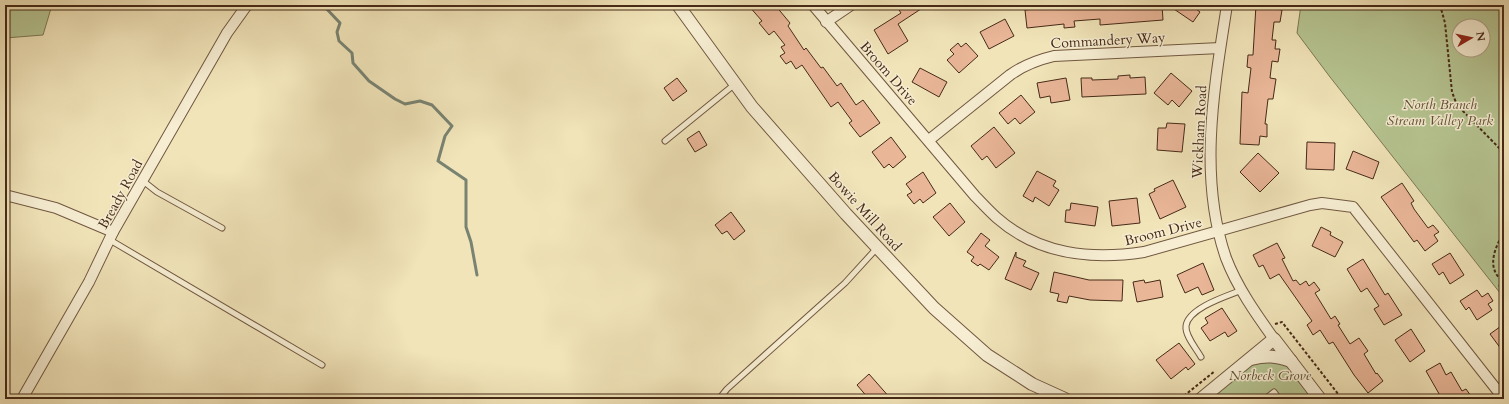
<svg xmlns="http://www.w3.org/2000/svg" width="1509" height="404" font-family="Cardo,serif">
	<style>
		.green { fill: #b6c592; stroke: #7e7854; fill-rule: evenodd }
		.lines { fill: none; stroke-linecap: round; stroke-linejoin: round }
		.stream { stroke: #798372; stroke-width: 3 }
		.building { fill: #e9b698; stroke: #462a17 }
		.service-casing { stroke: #715840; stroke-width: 7 }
		.minor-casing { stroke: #715840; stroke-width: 12 }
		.tertiary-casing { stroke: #715840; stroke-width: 14 }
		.path { stroke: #462a17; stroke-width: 2; stroke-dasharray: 3 2; stroke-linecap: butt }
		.service { stroke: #f6edd2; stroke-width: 5 }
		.minor { stroke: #f6edd2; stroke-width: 10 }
		.tertiary { stroke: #f6edd2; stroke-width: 12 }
		.labels { text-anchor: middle; stroke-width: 3; stroke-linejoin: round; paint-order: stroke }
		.street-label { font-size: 14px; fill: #462a17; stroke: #f6edd2 }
		.park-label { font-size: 14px; font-style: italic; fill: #625136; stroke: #f6edd2 }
	</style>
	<rect width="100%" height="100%" fill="#f1e4b9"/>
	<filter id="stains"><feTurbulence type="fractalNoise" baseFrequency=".005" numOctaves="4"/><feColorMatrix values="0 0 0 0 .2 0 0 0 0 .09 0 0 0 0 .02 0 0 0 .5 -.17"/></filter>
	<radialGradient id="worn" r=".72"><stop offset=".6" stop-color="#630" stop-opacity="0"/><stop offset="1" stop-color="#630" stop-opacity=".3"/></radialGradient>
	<g class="green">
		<polygon points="5,5 52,5 43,35 5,38"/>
		<path d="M1301 5H1504V282L1498 286 1504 284V298L1330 77 1297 33ZM1459 26H1483V50H1459Z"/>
		<polygon points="1274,339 1320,399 1201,399"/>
	</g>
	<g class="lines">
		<polyline class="stream" points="323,5 340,23 337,32 339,41 352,53 353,63 369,81 395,99 405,104 420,101 432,105 452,126 445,136 438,161 466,180 466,227 471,242 477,275"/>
	</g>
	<g class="building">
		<polygon points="748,5 775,5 790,23 788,26 804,50 806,48 821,68 823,67 837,86 841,83 856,105 863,100 880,123 860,137 849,123 852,121 838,102 831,107 802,65 796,69 791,61 786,64 780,56 785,53 781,47 785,45 774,31 769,35 759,23 762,21"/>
		<polygon points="896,5 927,5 898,24 908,41 888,54 874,30 901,13"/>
		<polygon points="1035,5 1044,5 1045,8 1063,5 1162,5 1163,20 1100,25 1100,19 1074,21 1075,27 1064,28 1064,24 1027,28 1025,10 1035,9"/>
		<polygon points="1168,5 1199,5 1196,9 1200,12 1193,22"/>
		<polygon points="1256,5 1276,5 1276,9 1282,10 1280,22 1274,22 1272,40 1276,40 1275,49 1280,49 1278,62 1272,61 1270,78 1276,79 1273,99 1268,99 1265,124 1267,124 1267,137 1260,136 1259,145 1240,144 1242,92 1248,93 1251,68 1247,67 1248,55 1253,55"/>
		<polygon points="1005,19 1014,36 989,49 980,32"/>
		<polygon points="958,43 961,47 966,43 978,56 959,73 947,60 954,54 950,50"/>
		<polygon points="920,68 947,82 939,97 912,82"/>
		<polygon points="1171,73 1192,91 1179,107 1172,100 1168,105 1154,93"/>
		<polygon points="1130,75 1130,78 1145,77 1146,94 1082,97 1081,78 1092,78 1092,80 1118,79 1118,76"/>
		<polygon points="677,78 687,91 673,101 664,88"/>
		<polygon points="1066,78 1070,100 1051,103 1050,96 1040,98 1037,83"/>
		<polygon points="1021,95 1035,112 1020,124 1015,118 1008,124 999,113"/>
		<polygon points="1167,123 1185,124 1182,152 1157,150 1158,128 1166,128"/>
		<polygon points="994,127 1015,153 996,168 987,156 982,160 971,146"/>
		<polygon points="699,131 707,145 695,152 687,139"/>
		<polygon points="891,137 906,157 893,168 889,164 884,168 872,152"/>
		<polygon points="1307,142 1335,143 1334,170 1306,169"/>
		<polygon points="1353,151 1379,162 1373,179 1346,169"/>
		<polygon points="1258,153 1279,173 1260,192 1240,172"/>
		<polygon points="1037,171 1056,181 1053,186 1059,190 1049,206 1035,197 1033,202 1023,196"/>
		<polygon points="923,172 936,193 923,203 920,199 914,204 907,195 912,192 906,184"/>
		<polygon points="1173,180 1186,207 1160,219 1149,194 1155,191 1154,189"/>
		<polygon points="1402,183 1414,201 1411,203 1414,209 1428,228 1433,225 1439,232 1434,235 1438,241 1425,251 1417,240 1414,242 1381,197"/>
		<polygon points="1137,198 1140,223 1112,226 1109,201"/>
		<polygon points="950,203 965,222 949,236 933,217"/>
		<polygon points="1071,203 1098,207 1095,226 1065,222 1066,210 1070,210"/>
		<polygon points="731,212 745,231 734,240 727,231 722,234 715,225"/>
		<polygon points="1321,227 1331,232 1330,235 1343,242 1335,257 1312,246"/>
		<polygon points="981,233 990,240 985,246 999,257 989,270 980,264 978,266 971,261 974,257 967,252"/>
		<polygon points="1277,243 1285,258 1282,259 1293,281 1296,280 1300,285 1306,281 1309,286 1314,282 1320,290 1315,293 1331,319 1335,316 1340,324 1338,325 1350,344 1359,338 1368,351 1364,354 1376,374 1377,373 1383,381 1368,393 1354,375 1333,342 1329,344 1320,330 1313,335 1307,325 1312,321 1279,274 1270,279 1263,265 1259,267 1253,255"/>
		<polygon points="1016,252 1016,257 1026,261 1023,266 1039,273 1031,290 1005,279"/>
		<polygon points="1450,253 1464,275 1450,284 1443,272 1439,275 1432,264"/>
		<polygon points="1363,259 1385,295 1388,293 1402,315 1384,325 1374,309 1379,306 1367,288 1361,292 1347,269"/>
		<polygon points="1203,263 1214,290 1202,295 1198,287 1185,293 1177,275"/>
		<polygon points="1054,272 1089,280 1123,280 1122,301 1090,300 1069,296 1067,303 1057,301 1059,294 1050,292"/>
		<polygon points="1144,280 1145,283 1160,280 1163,297 1137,302 1133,282"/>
		<polygon points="1477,290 1482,297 1488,293 1493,301 1488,304 1492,310 1477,320 1469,307 1466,310 1460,301"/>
		<polygon points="1222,308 1237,331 1228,337 1225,332 1210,341 1201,328 1208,323 1205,318"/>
		<polygon points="1504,324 1504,353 1490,334"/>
		<polygon points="1411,329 1425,351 1410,362 1395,340"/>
		<polygon points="1179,343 1195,364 1188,370 1186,367 1171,379 1156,360"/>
		<polygon points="1440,363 1446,375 1451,372 1462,391 1466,389 1473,399 1442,399 1426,371"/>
		<polygon points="869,374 891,399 869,399 857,385"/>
	</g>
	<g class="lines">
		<defs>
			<g id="service">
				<polyline points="665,141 735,84"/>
				<polyline points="143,181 157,192 222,228"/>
				<polyline points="110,240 322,365"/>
				<path d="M1201 357C1196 348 1185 336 1186 326 1188 308 1227 296 1242 290"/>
				<polyline points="719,399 727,389 845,283 877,248"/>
				<polyline points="1265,399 1274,392 1279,399"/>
			</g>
			<g id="minor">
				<path d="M813 5 975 196C982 203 989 211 997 218 1039 255 1091 260 1144 252L1310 205 1322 203 1353 207 1504 399"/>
				<path d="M1227 5C1214 88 1198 177 1226 258 1237 287 1256 314 1274 339"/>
				<polyline points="826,22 851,5"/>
				<path d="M929 140 1010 75C1024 65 1037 60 1054 56L1220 48"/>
				<polyline points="5,195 56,208 113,232"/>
				<polyline points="22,399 89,282 113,232 227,33 247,5"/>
			</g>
			<g id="tertiary">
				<polyline points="678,5 752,107 846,214 934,308 987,355 1032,384 1065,399"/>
				<path d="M1251 359C1267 355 1276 356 1291 361"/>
				<polyline points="1201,399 1274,339 1320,399"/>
			</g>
		</defs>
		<use href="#service" class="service-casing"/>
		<use href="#minor" class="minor-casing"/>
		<use href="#tertiary" class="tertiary-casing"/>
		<g class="path">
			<polyline points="1440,5 1445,23 1452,92 1457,105 1504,153"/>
			<path d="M1504 232C1495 247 1485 269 1504 282"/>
			<polyline points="1275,324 1282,322 1342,399"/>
			<polyline points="1180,399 1215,371"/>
		</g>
		<use href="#service" class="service"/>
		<use href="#minor" class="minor"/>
		<use href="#tertiary" class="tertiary"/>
	</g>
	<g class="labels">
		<g class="street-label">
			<text transform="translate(1108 40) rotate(-3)" y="5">Commandery Way</text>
			<text transform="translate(889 73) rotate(49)" y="5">Broom Drive</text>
			<text transform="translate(1199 132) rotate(-87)" y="5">Wickham Road</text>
			<text transform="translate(120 194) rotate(-61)" y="5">Bready Road</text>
			<text transform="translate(865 211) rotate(48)" y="5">Bowie Mill Road</text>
			<text transform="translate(1163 231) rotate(-14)" y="5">Broom Drive</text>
		</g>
		<g class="park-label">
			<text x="1440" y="109">North Branch<tspan x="1440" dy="16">Stream Valley Park</tspan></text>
			<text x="1270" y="380">Norbeck Grove</text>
		</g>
	</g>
	<rect width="1509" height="404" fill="none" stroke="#f1e4b9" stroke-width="20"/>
	<rect x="6" y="6" width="1497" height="392" fill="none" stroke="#462a17" stroke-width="2"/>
	<rect x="10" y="10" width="1489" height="384" fill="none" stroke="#462a17"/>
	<g transform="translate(1471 38) rotate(81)"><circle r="19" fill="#f6edd2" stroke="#b09f87"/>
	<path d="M0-3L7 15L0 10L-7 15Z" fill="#8f2418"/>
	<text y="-6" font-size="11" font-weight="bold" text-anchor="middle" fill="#462a17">N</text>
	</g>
	<rect width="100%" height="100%" filter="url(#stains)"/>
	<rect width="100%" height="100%" fill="url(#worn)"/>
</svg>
